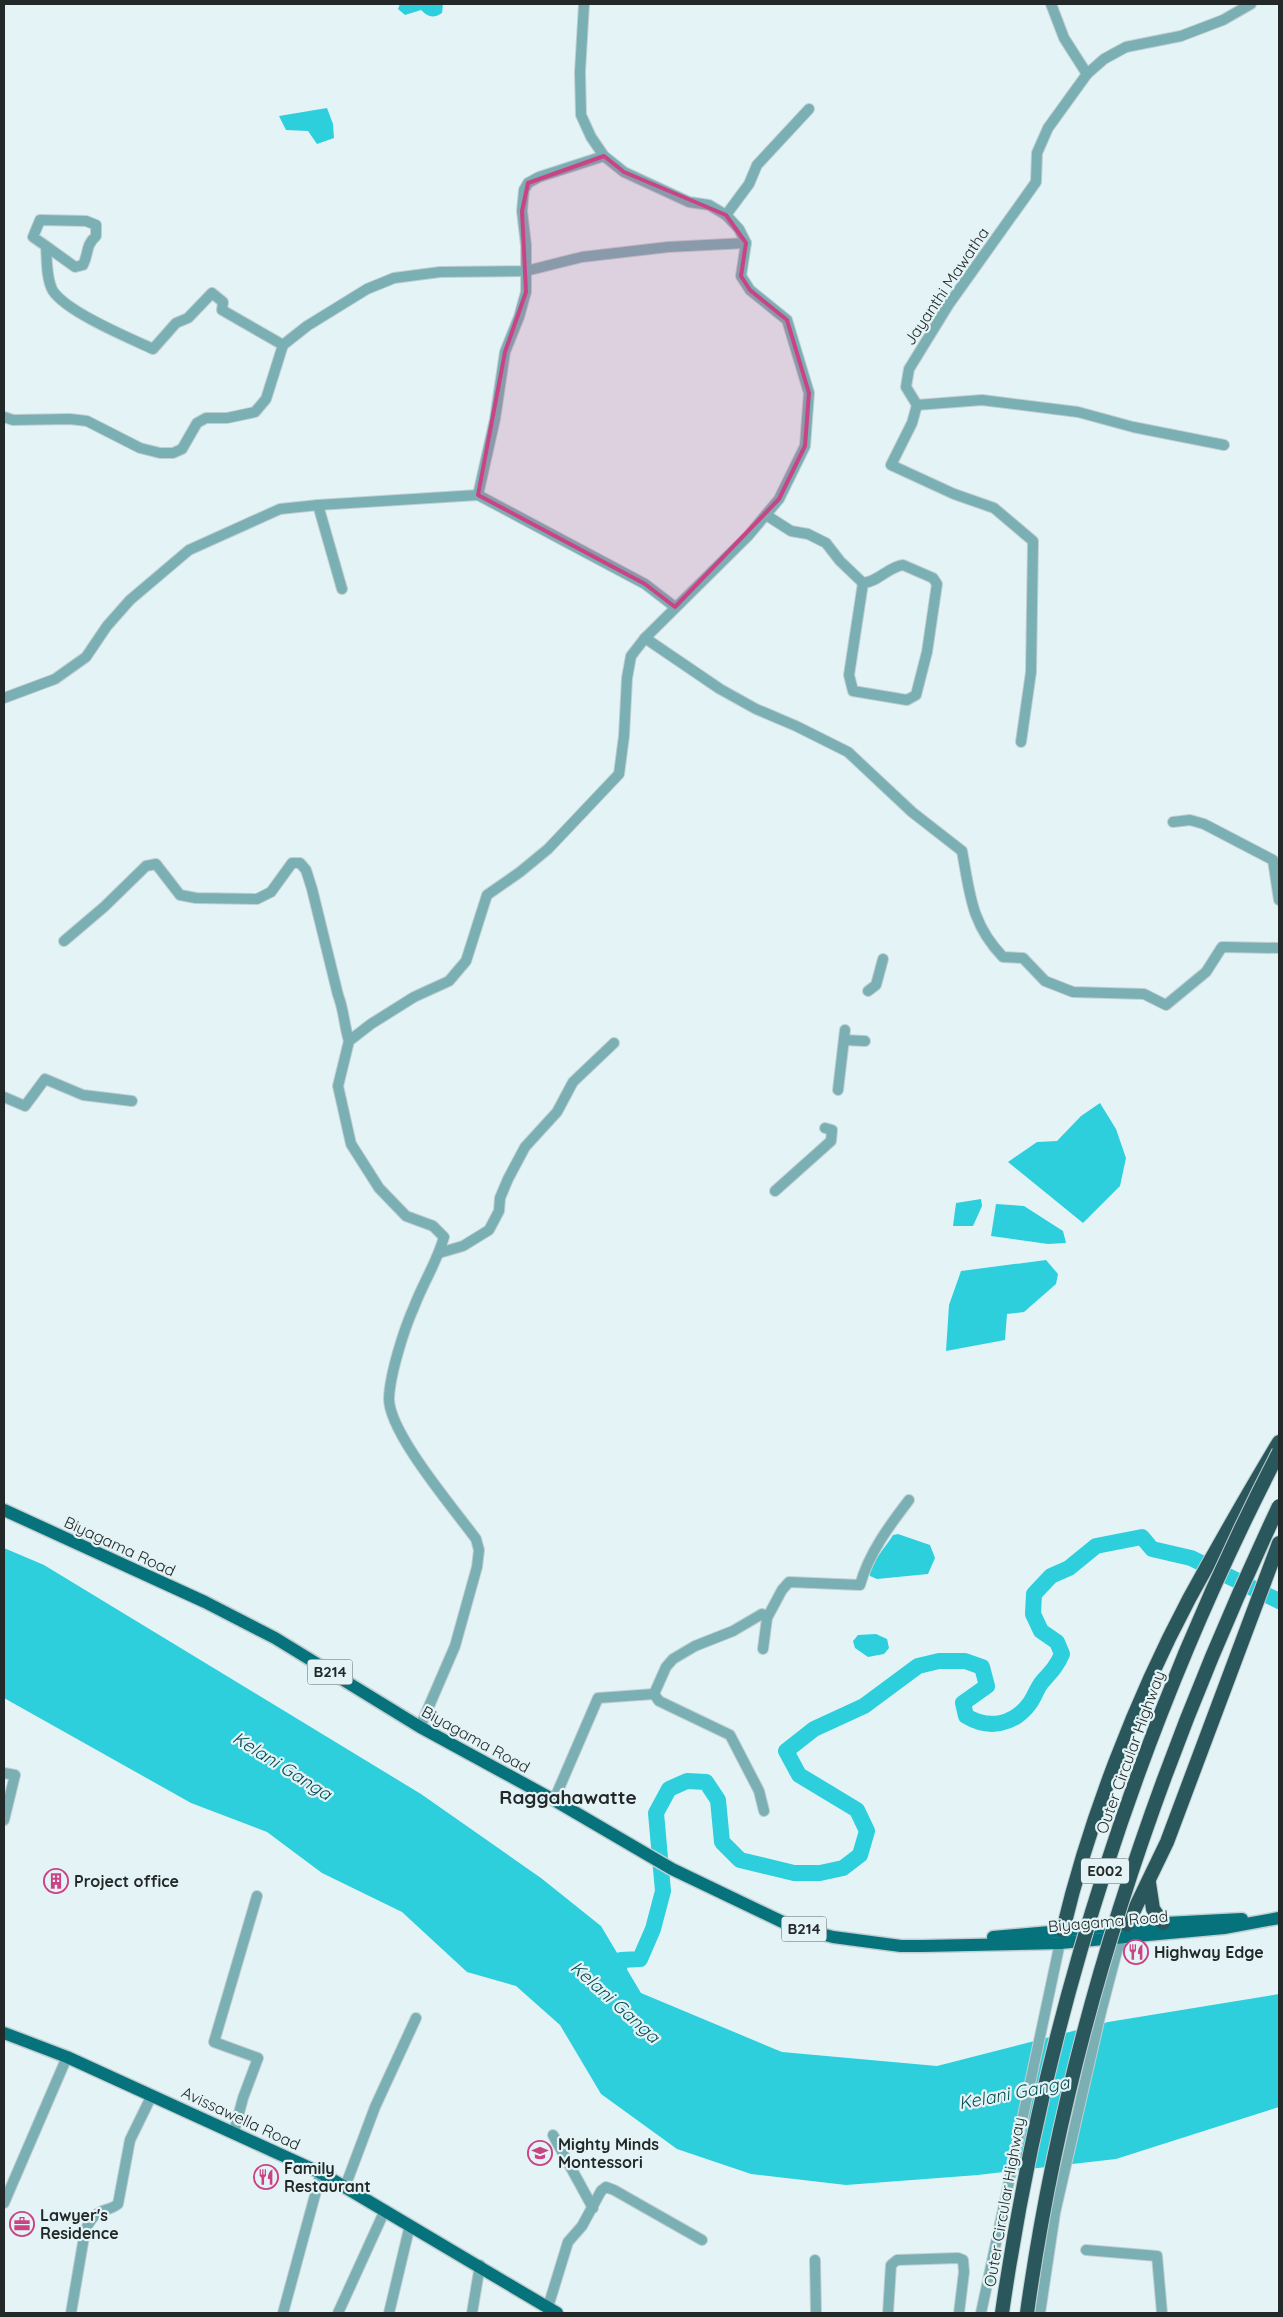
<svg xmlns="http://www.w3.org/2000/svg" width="1283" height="2317" font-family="Quicksand,sans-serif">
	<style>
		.water { fill: #2ecfdd }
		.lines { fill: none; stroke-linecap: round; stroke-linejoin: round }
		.river { stroke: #2ecfdd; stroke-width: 16 }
		.minor-casing { stroke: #c1cfd1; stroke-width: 12 }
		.major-casing { stroke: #c1cfd1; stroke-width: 15 }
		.highway-casing { stroke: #c1cfd1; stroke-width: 16 }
		.minor { stroke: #7aafb4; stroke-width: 10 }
		.major { stroke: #06737c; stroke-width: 12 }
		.highway { stroke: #2a575c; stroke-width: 14 }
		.highway-bridge-casing { stroke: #c1cfd1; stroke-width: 16; stroke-linecap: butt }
		.highway-bridge { stroke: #2a575c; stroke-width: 14 }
		.marked { fill: #ca4485; fill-opacity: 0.2; stroke: #ca4485; stroke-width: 4; stroke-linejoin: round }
		.labels { text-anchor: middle; stroke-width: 4.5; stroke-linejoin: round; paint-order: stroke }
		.shield { fill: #e4f4f6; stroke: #5d6666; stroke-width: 1 }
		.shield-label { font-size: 15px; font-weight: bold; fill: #232929 }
		.street-label { font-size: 16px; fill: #232929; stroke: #e4f4f6 }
		.poi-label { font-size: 16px; font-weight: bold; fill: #232929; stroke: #e4f4f6; text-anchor: start }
		.water-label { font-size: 18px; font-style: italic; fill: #074c52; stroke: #e4f4f6 }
		.quarter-label { font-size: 19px; font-weight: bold; fill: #232929; stroke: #e4f4f6 }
	</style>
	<rect width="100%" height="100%" fill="#e4f4f6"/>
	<g class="water">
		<path d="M400 4H443L442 13C433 19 428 17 421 10L405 15 398 9Z"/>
		<polygon points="327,108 333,124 334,138 317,144 308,131 286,130 279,116"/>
		<polygon points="1100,1103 1116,1129 1126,1158 1120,1186 1083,1223 1008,1162 1037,1142 1057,1141 1081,1116"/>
		<polygon points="981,1199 982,1206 973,1226 953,1226 956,1203"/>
		<polygon points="996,1204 1024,1206 1063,1231 1066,1243 1048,1244 991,1236"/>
		<polygon points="1046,1260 1058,1274 1056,1284 1024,1312 1007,1314 1005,1340 946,1351 949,1305 961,1271"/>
		<path d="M898 1534 930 1545 935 1558 928 1574 877 1579 870 1576 869 1573C874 1559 885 1548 893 1535Z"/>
		<polygon points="4,1548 44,1565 421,1794 541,1878 601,1926 641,1993 782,2052 937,2066 1108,2022 1279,1994 1279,2107 1116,2159 978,2175 846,2185 751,2174 677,2149 601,2094 560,2025 516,1986 467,1972 402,1912 322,1873 267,1832 191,1803 4,1698"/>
		<polygon points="876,1634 887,1639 889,1648 884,1654 868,1657 855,1648 853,1641 858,1635"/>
	</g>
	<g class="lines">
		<path class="river" d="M616 1980 621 1960 640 1959 653 1929 663 1891 656 1813 669 1789 687 1781 706 1782 718 1800 722 1842 740 1860 794 1873H820L843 1868 860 1855 867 1831 857 1810 799 1775 786 1751 814 1729 864 1706 918 1666 939 1661H965L982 1667 987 1686 963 1703 966 1716C989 1730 1014 1725 1030 1703 1035 1696 1037 1688 1042 1682 1051 1672 1057 1666 1062 1654L1057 1642 1041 1631 1033 1614 1034 1594 1051 1576 1069 1568 1096 1546 1142 1537 1152 1549 1191 1558 1279 1601"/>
		<defs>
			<g id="minor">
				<polyline points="1051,4 1064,38 1087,74"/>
				<polyline points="726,215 749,184 757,165 809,109"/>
				<path d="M46 246 33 237 40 220 86 221 96 225V236C85 246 89 253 83 265L75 267 46 246C47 259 46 279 53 291 67 312 129 338 153 349L176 323 188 318 212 293 223 302 222 310 283 345"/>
				<polyline points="917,405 912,423 891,465 954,494 994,508 1033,541 1031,672 1021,742"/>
				<polyline points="4,417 13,420 70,419 87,421 140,448 160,453 173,453 182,449 197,423 206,418 227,418 255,412 266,399 283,345 307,326 367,289 394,278 440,272 526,271 582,257 668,247 746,243"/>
				<polyline points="1224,445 1133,427 1078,412 982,400 917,405 906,387 909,369 949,304 1036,182 1037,153 1048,128 1087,74 1104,59 1126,47 1181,36 1223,20 1251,4"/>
				<polyline points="478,495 495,419 505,352 519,317 526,292 526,245 522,211 524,190 528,183 539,177 604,156"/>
				<polyline points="318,505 342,589"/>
				<polyline points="766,515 791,531 808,534 826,543 840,561 863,583"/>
				<path d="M903 565 933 578 937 584 927 652 916 695 907 700 853 691 849 675 863 583C878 582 888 567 903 565Z"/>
				<path d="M645 638 720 689 756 709 796 726 848 752 912 812 962 851C970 894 971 924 1003 957L1023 958 1045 981 1073 992 1144 994 1166 1005 1206 972 1222 947 1279 948"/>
				<polyline points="4,698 55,679 86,657 107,626 130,600 189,550 280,509 318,505 478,495 645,584 675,607"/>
				<polyline points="1173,822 1190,820 1204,824 1273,860 1279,900"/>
				<path d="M64 941 104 907 146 866 156 864 180 895 196 898 257 899 271 892 292 863H300L306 870 312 889 338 995C344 1010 344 1025 349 1041"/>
				<polyline points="868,991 876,985 883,959"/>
				<polyline points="844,1040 865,1041"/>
				<polyline points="838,1090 845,1030"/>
				<polyline points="4,1097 25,1106 45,1079 83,1095 132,1101"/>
				<polyline points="775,1191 831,1141 832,1130 825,1128"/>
				<polyline points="439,1253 463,1246 489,1230 499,1211 500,1198 508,1179 525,1147 557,1112 573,1082 614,1043"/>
				<path d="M767 1618 782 1590 789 1582 860 1585C869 1553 889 1526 909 1500"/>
				<polyline points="654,1694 666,1667 673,1659 695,1646 733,1631 762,1614 767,1618 763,1649"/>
				<polyline points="654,1694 659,1701 730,1735 759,1791 764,1811"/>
				<path d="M420 1727 455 1646 477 1567 479 1550 476 1539C455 1510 388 1432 389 1398 390 1374 404 1329 414 1307 423 1283 437 1262 444 1237L433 1226 406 1216 379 1188 351 1144 338 1086 349 1041 371 1024 414 997 449 981 466 961 487 895 520 872 548 849 619 774 624 736 627 678 631 656 645 638 748 536 779 499 805 446 809 393 787 320 750 290 741 276 746 243 739 229 726 215 709 205 689 202 624 172 604 156 591 137 581 115 580 72 584 4"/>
				<polyline points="4,1773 15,1775 4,1820"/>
				<polyline points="554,1800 598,1698 654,1694"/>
				<polyline points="234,2132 243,2098 258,2058 214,2042 257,1896"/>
				<polyline points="553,2135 593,2208"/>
				<polyline points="345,2187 375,2107 416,2018"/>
				<polyline points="4,2203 67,2057"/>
				<polyline points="1086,2250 1157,2256 1162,2313"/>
				<polyline points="815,2260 816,2313"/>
				<polyline points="548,2307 568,2242 582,2226 601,2191 606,2187 614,2190 702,2240"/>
				<path d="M71 2313 85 2231C88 2224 92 2216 100 2212 106 2209 112 2209 118 2204L130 2140 152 2095"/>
				<polyline points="283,2313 321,2173"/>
				<polyline points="338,2313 385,2210"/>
				<polyline points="389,2313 410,2225"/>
				<polyline points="472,2313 480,2265"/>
				<polyline points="888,2313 891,2265 897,2260 958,2258 963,2260 964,2272 959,2313"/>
				<polyline points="981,2313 1061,1938"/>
				<polyline points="1040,2313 1055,2213 1101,2012 1117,1951 1124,1932"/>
			</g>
			<g id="major">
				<polyline points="4,1510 205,1602 275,1638 420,1727 554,1800 672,1869 791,1926 833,1937 901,1946 923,1946 1060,1943 1224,1928 1279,1918"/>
				<polyline points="993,1937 1127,1925 1242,1919"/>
				<polyline points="4,2033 67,2057 321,2173 557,2313"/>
			</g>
			<g id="highway">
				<polyline points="1149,1883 1153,1909 1163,1923"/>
				<polyline points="1127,1925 1167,1842 1279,1543"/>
				<path d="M1063 1930C1089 1820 1136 1699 1189 1599 1218 1546 1248 1494 1279 1442"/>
			</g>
		</defs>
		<use href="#minor" class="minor-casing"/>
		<use href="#major" class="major-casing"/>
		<use href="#highway" class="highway-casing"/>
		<use href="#minor" class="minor"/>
		<use href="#major" class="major"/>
		<use href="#highway" class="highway"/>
		<defs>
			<g id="highway-bridge">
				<path d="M1002 2313C1045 2015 1141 1719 1279 1452"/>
				<path d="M1027 2313C1066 2033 1158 1762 1279 1506"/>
			</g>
		</defs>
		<use href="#highway-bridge" class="highway-bridge-casing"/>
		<use href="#highway-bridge" class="highway-bridge"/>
	</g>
	<path class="marked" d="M604 156 624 172 726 215 746 243 741 276 750 290 787 320 809 393 805 446 779 499 675 607 645 584 478 495 505 352 526 292 522 211 528 183Z"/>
	<defs>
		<symbol id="building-ring" viewBox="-11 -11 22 22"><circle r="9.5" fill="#e4f4f6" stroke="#ca4485" stroke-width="1.5"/><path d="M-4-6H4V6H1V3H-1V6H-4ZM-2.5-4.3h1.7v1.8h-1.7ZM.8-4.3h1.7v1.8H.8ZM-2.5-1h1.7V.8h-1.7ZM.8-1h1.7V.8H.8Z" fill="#ca4485"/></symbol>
		<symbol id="restaurant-ring" viewBox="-11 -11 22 22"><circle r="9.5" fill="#e4f4f6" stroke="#ca4485" stroke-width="1.5"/><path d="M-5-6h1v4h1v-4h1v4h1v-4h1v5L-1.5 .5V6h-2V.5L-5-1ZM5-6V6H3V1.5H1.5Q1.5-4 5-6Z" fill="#ca4485"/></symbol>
		<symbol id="school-ring" viewBox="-11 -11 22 22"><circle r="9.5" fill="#e4f4f6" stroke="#ca4485" stroke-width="1.5"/><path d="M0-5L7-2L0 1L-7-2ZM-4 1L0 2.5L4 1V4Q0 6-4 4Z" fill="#ca4485"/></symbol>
		<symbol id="office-ring" viewBox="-11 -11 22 22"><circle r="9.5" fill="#e4f4f6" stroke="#ca4485" stroke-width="1.5"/><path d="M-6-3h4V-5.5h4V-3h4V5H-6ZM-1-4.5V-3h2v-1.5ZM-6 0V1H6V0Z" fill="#ca4485"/></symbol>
	</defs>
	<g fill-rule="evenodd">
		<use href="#building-ring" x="42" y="1867" width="28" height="28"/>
		<use href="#restaurant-ring" x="1122" y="1938" width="28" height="28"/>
		<use href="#school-ring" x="526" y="2139" width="28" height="28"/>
		<use href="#restaurant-ring" x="252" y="2163" width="28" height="28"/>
		<use href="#office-ring" x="8" y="2210" width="28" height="28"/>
	</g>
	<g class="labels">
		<g class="shield">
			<rect x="307.5" y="1659.5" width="45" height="25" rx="4"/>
			<rect x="1081" y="1858.5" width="48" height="25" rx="4"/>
			<rect x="781.5" y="1916.5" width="45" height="25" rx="4"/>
		</g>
		<g class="shield-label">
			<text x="330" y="1677">B214</text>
			<text x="1105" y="1876">E002</text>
			<text x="804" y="1934">B214</text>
		</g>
		<g class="street-label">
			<text transform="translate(946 286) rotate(-56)" y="6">Jayanthi Mawatha</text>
			<text transform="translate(120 1546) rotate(25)" y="6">Biyagama Road</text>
			<text transform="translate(476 1739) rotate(29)" y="6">Biyagama Road</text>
			<text transform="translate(1130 1752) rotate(-70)" y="6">Outer Circular Highway</text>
			<text transform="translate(1108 1921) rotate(-5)" y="6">Biyagama Road</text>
			<text transform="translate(241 2118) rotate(25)" y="6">Avissawella Road</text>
			<text transform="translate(1004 2202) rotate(-80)" y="6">Outer Circular Highway</text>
		</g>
		<g class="poi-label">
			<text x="74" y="1887">Project office</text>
			<text x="1154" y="1958">Highway Edge</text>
			<text x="558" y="2150">Mighty Minds<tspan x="558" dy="18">Montessori</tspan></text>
			<text x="284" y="2174">Family<tspan x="284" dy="18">Restaurant</tspan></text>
			<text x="40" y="2221">Lawyer's<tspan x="40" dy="18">Residence</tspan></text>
		</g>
		<g class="water-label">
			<text transform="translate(282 1766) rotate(32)" y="6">Kelani Ganga</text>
			<text transform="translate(615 2002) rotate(42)" y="6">Kelani Ganga</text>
			<text transform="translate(1014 2093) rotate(-11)" y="6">Kelani Ganga</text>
		</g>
		<g class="quarter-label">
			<text x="568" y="1804">Raggahawatte</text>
		</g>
	</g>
	<rect width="1283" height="2317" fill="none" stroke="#232929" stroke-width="10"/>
</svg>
